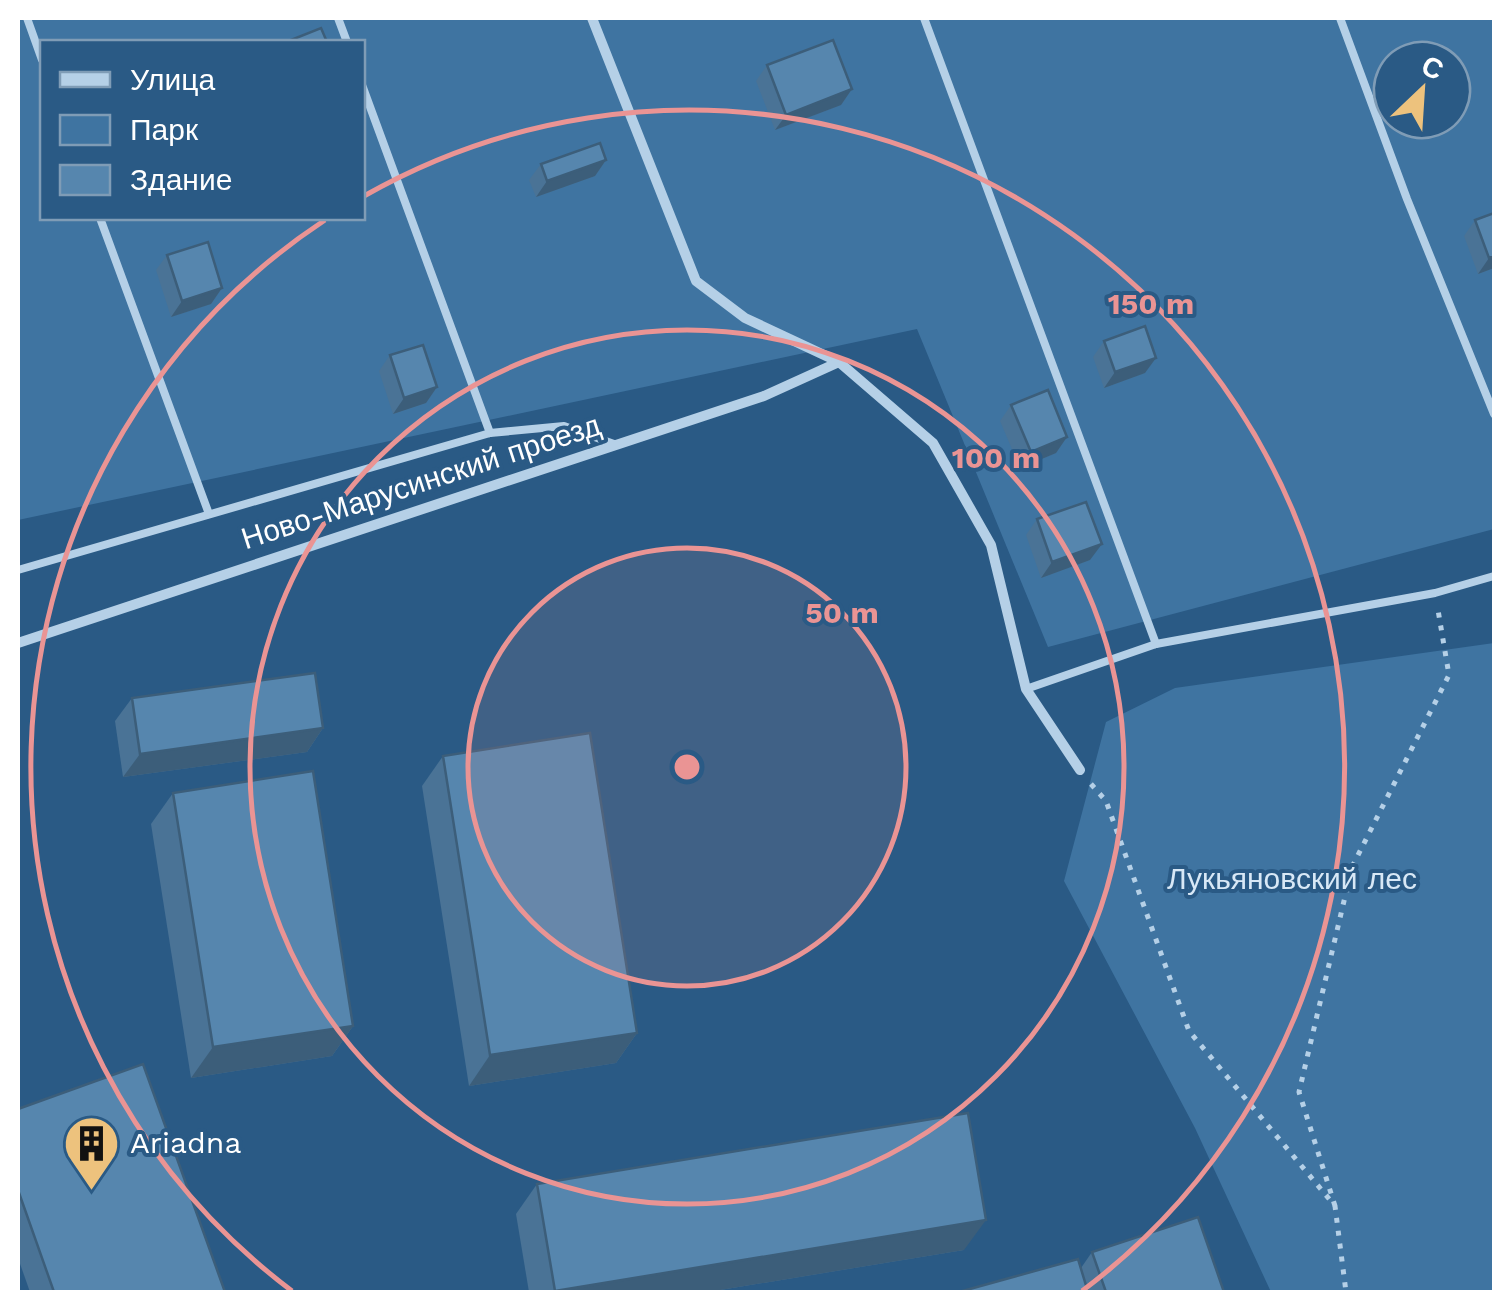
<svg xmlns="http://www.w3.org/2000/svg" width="1512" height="1310" font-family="'Work Sans',sans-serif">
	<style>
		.green { fill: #3f74a1; fill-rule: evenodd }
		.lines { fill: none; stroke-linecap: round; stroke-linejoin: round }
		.path { stroke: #b5d0e7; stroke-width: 5; stroke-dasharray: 5 8; stroke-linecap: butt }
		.lane { stroke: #b5d0e7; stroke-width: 8 }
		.street { stroke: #b5d0e7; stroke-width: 10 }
		.wall { fill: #4a7396 }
		.shaded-wall { fill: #3c5e7a }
		.building { fill: #5686ae; stroke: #3c5e7a; stroke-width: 2.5 }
		.ring { fill: none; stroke: #ea9494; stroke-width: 5 }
		.labels { text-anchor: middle; stroke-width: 8; stroke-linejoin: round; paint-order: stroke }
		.street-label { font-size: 30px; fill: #fff; stroke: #2a5a85 }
		.park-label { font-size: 30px; fill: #d8e8f6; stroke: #2a5a85 }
		.poi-label { font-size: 30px; fill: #fff; stroke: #2a5a85; text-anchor: start }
		.centre { fill: #ea9494; stroke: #2a5a85; stroke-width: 5 }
		.ring-label { font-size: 30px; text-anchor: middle; font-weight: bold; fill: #ea9494; stroke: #2a5a85; stroke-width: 8; stroke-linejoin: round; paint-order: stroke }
	</style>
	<rect width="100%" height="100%" fill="#2a5a85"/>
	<g class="green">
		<path d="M18 18H1494V529L1048 647 917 329 18 520ZM42 42H362V218H42ZM1392 60H1452V120H1392Z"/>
		<polygon points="1494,643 1494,1292 1271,1292 1195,1128 1064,881 1106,722 1175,688"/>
	</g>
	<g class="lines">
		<g class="path">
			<polyline points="1091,784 1106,801 1189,1031 1335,1206 1346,1292"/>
			<polyline points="1335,1206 1299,1092 1352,867 1449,675 1438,610"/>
		</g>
		<g class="lane">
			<polyline points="27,18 42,60"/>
			<polyline points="338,18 347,42"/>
			<polyline points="924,18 1156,644"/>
			<polyline points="1340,18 1407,199 1494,414"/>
			<polyline points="362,85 490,433"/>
			<polyline points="100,218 209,514"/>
			<polyline points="18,570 490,433 564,426 614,444"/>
			<polyline points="1026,689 1156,644 1435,593 1494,576"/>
		</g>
		<g class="street">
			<polyline points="592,18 696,281 745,318 839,362 933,443 991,545 1026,689 1080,770"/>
			<polyline points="18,643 764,396 839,362"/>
		</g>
	</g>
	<g class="wall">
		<polygon points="767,65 852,89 841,105 775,130 756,81"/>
		<polygon points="606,160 595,176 536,197 529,180 541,164"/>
		<polygon points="1494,213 1494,268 1478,274 1464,236 1475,220"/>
		<polygon points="167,255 222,288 211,304 171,317 156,270"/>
		<polygon points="1104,341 1145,373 1104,388 1093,357"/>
		<polygon points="390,355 437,387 426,403 393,414 379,371"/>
		<polygon points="1011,405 1067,437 1056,453 1020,468 1000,421"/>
		<polygon points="1037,519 1090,560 1041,578 1026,535"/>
		<polygon points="132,698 323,728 307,752 123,777 115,721"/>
		<polygon points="443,756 637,1033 616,1063 469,1086 422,786"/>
		<polygon points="173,793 353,1026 332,1056 191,1078 151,824"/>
		<polygon points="18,1109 225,1292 30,1292 18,1258"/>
		<polygon points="537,1184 964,1250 708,1292 529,1292 516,1214"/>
		<polygon points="1092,1252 1224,1292 959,1292 1081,1268"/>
	</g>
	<g class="shaded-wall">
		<polygon points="852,89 841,105 775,130 786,115"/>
		<polygon points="606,160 595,176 536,197 547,181"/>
		<polygon points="1494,256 1494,268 1478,274 1489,258"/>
		<polygon points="222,288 211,304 171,317 182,301"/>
		<polygon points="1156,358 1145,373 1104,388 1115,372"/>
		<polygon points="437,387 426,403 393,414 404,398"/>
		<polygon points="1067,437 1056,453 1020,468 1031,452"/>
		<polygon points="1102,544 1090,560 1041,578 1052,562"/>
		<polygon points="323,728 307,752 123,777 140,754"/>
		<polygon points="353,1026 332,1056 191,1078 213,1047"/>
		<polygon points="637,1033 616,1063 469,1086 490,1055"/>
		<polygon points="986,1220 964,1250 708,1292 554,1292"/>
	</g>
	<g class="building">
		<polygon points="321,28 327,42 286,42"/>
		<polygon points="833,40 852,89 786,115 767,65"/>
		<polygon points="600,143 606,160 547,181 541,164"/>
		<polygon points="1494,213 1494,256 1489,258 1475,220"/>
		<polygon points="208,242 222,288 182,301 167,255"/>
		<polygon points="1145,326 1156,358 1115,372 1104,341"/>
		<polygon points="423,345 437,387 404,398 390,355"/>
		<polygon points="1048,390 1067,437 1031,452 1011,405"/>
		<polygon points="1086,502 1102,544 1052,562 1037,519"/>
		<polygon points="315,673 323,728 140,754 132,698"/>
		<polygon points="590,733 637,1033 490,1055 443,756"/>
		<polygon points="313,771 353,1026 213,1047 173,793"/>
		<polygon points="143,1064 225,1292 54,1292 18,1190 18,1109"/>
		<polygon points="968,1113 986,1220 555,1291 537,1184"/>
		<polygon points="1198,1217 1224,1292 1106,1292 1092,1252"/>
		<polygon points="1078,1259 1088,1292 959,1292"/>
	</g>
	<circle cx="687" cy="767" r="219" fill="#ea9494" fill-opacity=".12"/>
	<g class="ring">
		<circle cx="687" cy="767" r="219"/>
		<circle cx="687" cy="767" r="437"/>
		<path d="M292 1291A656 656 0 0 1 325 220M364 196A656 656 0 0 1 1082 1291"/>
	</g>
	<defs>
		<symbol id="building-pin" viewBox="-11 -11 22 30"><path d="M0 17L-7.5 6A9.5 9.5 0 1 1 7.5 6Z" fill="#edc27d" stroke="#2a5a85"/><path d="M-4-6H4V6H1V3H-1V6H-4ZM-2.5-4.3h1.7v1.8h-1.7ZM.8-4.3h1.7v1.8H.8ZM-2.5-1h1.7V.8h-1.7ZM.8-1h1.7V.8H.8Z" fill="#111"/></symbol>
	</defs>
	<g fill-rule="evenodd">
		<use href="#building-pin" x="60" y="1112" width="63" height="86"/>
	</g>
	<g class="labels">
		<g class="street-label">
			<text transform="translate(421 482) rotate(-18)" y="10">Ново-Марусинский проезд</text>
		</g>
		<g class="park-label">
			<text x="1292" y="889">Лукьяновский лес</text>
		</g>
		<g class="poi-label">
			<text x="130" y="1153">Ariadna</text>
		</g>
	</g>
	<circle cx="687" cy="767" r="15" class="centre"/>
	<g class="ring-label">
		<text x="1151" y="314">150 m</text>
		<text x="996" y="468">100 m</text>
		<text x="842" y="623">50 m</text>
	</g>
	<rect width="1512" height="1310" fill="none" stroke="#ffffff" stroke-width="40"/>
	<rect x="40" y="40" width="325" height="180" fill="#2a5a85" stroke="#7f9cb6" stroke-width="2.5"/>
	<rect x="60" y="72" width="50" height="15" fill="#b5d0e7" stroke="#7f9cb6" stroke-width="2.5"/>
	<text x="130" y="90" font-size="30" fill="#ffffff">Улица</text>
	<rect x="60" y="115" width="50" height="30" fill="#3f74a1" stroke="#7f9cb6" stroke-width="2.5"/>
	<text x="130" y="140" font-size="30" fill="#ffffff">Парк</text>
	<rect x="60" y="165" width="50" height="30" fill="#5686ae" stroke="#7f9cb6" stroke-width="2.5"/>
	<text x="130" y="190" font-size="30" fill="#ffffff">Здание</text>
	<g transform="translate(1422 90) rotate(25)"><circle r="48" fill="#2a5a85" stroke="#7f9cb6" stroke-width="2.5"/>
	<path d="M0-8L18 38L0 25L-18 38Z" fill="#edc27d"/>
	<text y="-15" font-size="28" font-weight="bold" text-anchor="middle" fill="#ffffff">С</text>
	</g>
</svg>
